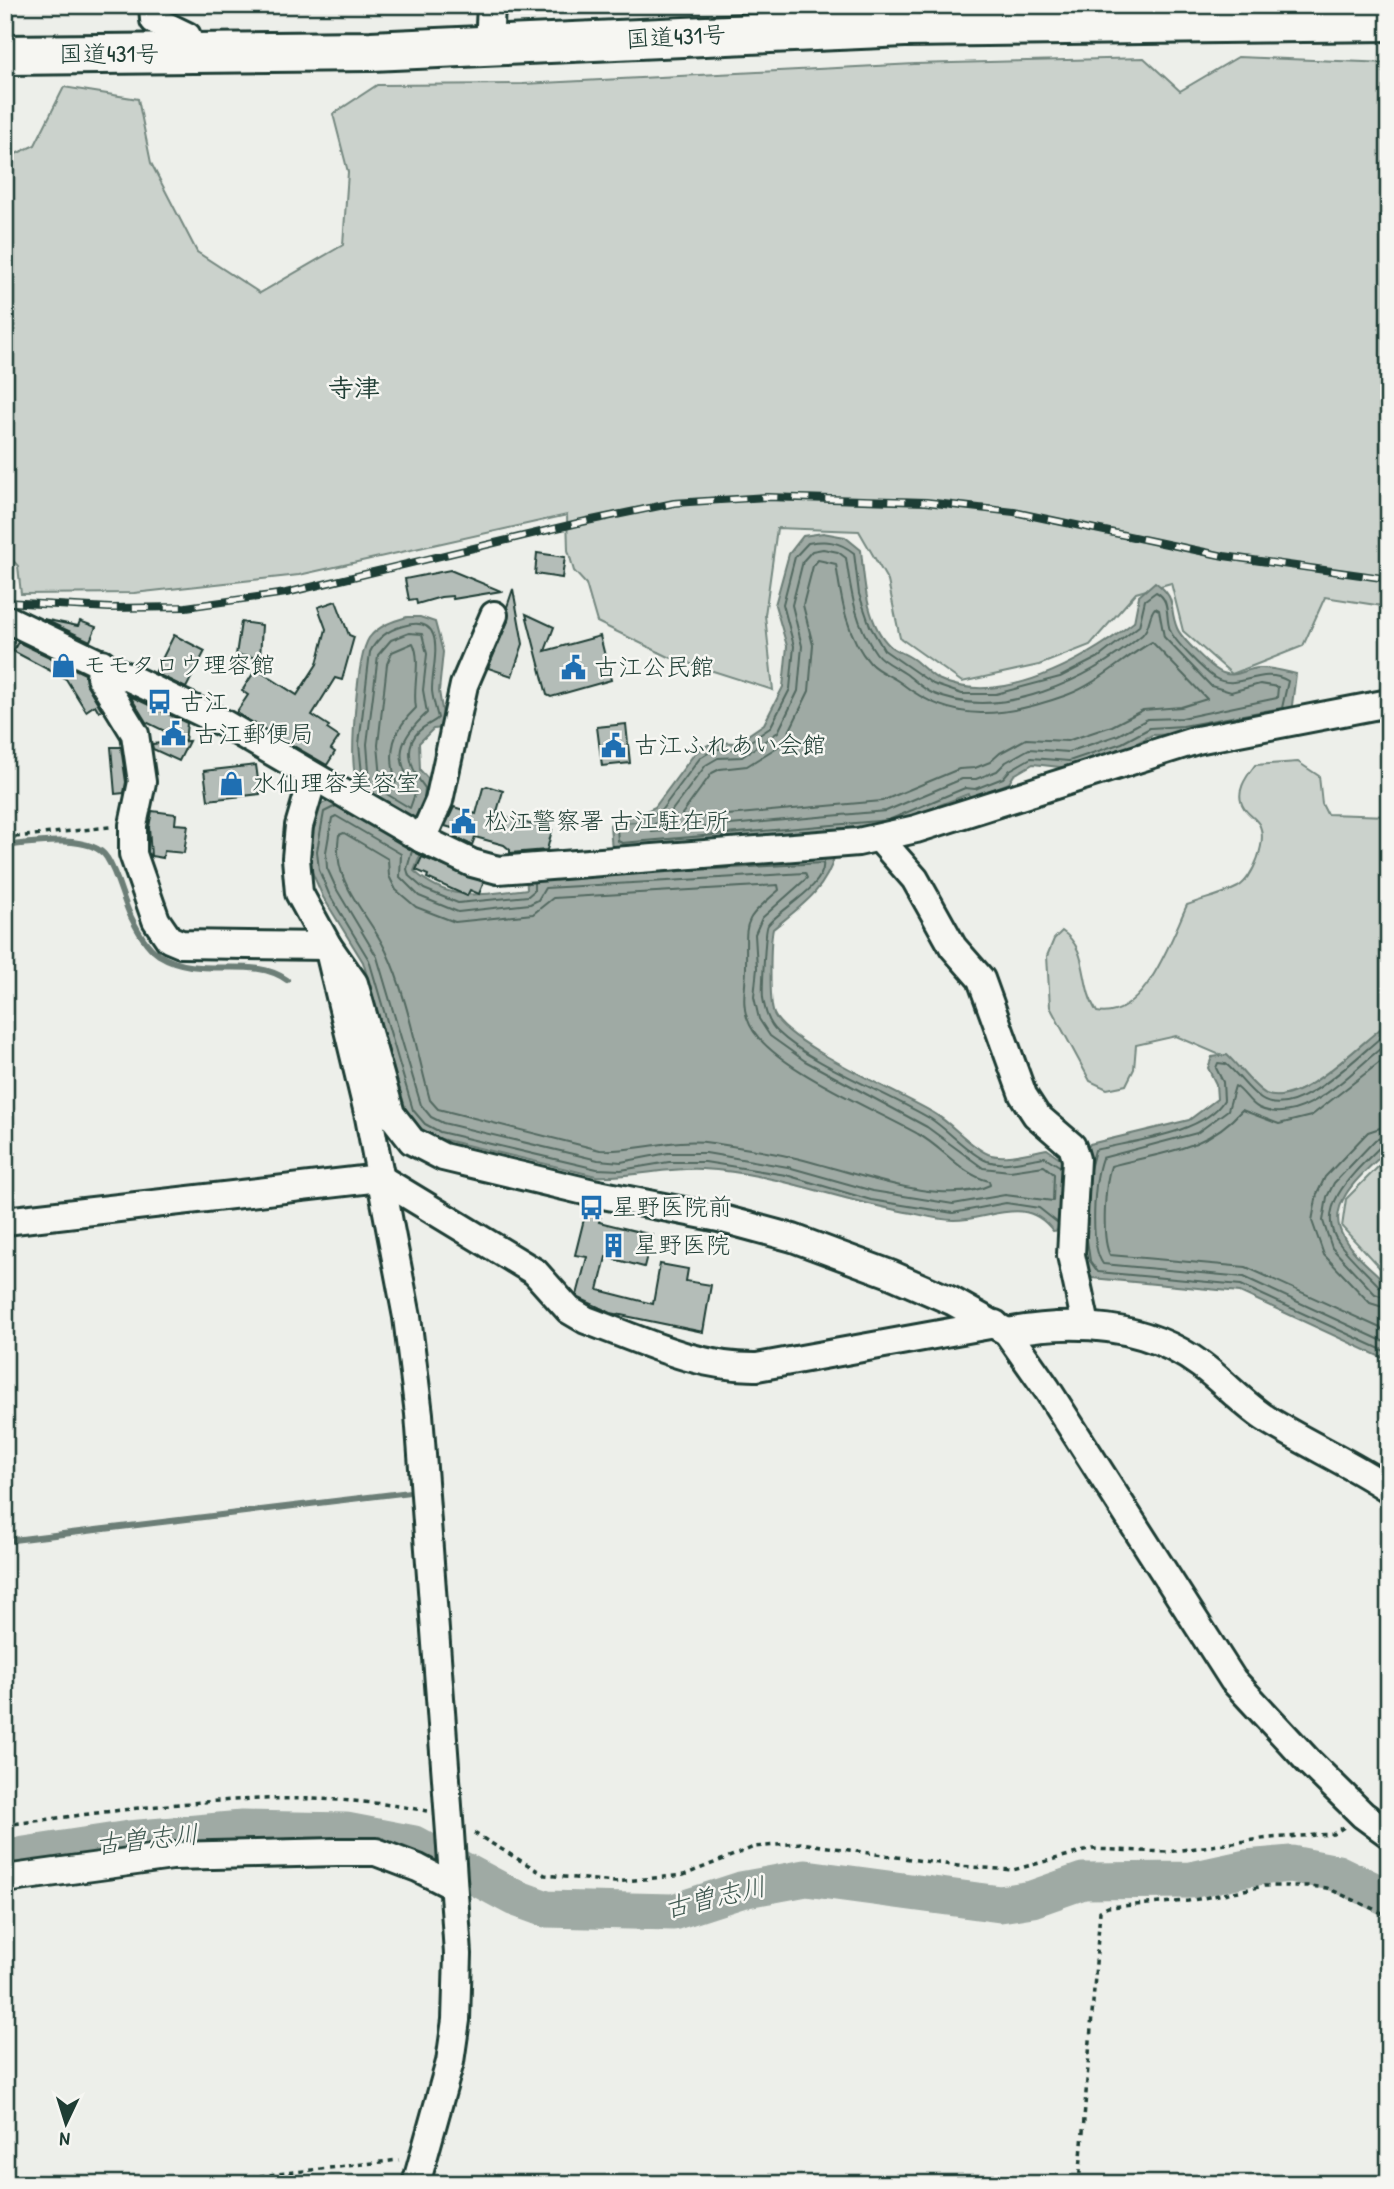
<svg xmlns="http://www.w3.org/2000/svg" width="1394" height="2189" font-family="'Patrick Hand','Klee One',sans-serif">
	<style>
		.green { fill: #cbd2cc; stroke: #758880; stroke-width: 2 }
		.water { fill: #9faaa4; stroke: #6c7e77; stroke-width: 2 }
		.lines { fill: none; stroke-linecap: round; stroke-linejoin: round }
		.shore { stroke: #526961; stroke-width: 2 }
		.stream { stroke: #6c7e77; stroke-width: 6 }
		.river { stroke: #9faaa4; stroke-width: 37 }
		.building { fill: #b4bdb8; stroke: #1f3d34; stroke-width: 2 }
		.minor-casing { stroke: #1f3d34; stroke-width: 32 }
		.highway-casing { stroke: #1f3d34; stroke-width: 44 }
		.path { stroke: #1f3d34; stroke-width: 3.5; stroke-dasharray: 5 5; stroke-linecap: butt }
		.minor { stroke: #f6f6f2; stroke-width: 26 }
		.highway { stroke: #f6f6f2; stroke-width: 38 }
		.rail-casing { stroke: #1f3d34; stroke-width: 8 }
		.rail { stroke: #f6f6f2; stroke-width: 5; stroke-dasharray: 16; stroke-linecap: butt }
		.labels { text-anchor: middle; stroke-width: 5; stroke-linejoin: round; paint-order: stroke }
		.street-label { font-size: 24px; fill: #1f3d34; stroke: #f6f6f2 }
		.poi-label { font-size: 24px; fill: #1f3d34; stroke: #f6f6f2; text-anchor: start }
		.neighbourhood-label { font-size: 26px; font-weight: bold; fill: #1f3d34; stroke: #f6f6f2 }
		.water-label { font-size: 26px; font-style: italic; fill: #3f5850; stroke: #f6f6f2 }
	</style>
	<rect width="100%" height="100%" fill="#edefea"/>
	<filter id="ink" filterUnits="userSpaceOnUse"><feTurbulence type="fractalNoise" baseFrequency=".0143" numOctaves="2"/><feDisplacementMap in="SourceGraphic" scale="14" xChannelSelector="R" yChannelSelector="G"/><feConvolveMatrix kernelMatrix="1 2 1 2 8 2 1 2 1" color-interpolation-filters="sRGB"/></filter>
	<g filter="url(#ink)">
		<g class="green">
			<polygon points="1238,57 1389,63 1389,607 1325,597 1303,646 1232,674 1183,631 1171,583 1136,593 1090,645 1039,665 962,682 900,638 888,581 859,531 777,528 765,615 773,690 669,657 597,622 586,584 574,571 568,550 567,515 299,575 134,593 21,594 18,566 5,552 5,159 35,145 64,87 138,99 151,163 197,252 260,293 343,245 348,172 333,114 377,85 523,84 915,64 1144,58 1180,91"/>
			<path d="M1298 762 1319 776 1322 804 1327 814 1389 816V1029C1352 1058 1317 1093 1268 1098L1225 1057 1176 1036 1136 1045 1134 1069 1126 1085 1107 1089 1090 1081 1050 1007 1047 956 1054 939 1062 931C1090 950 1079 985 1097 1012 1144 1021 1171 939 1187 905 1203 899 1223 895 1238 887 1253 878 1268 841 1259 824 1255 818 1248 814 1244 808 1234 793 1246 777 1255 765Z"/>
			<polygon points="1389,1156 1389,1278 1342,1227 1346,1199"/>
		</g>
		<g class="water">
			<path d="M823 533 845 537 861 550C864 579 866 624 890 646 896 651 906 654 913 659 921 665 929 674 938 679 1001 709 1086 659 1134 622L1139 596 1155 582C1178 599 1168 606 1177 628 1181 638 1213 670 1223 673 1236 678 1245 669 1259 668 1271 667 1284 671 1296 674L1291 713 1184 734 1152 735 1126 749 1069 768 1033 764 1014 775 1009 783 971 798 968 794 899 821V826L612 851 610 825 618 814 636 816 655 807 695 753 713 742 736 743 764 724 783 687 787 646 775 605 789 554 803 536Z"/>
			<path d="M407 617H420L435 622 443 652 439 691 445 728 433 729 419 743 420 770 433 784 416 831 349 782 355 775C350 752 357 656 369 638 378 626 393 621 407 617Z"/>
			<path d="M337 798 423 849 414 871C451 904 482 894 527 889L526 873 835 855C825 891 801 906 773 929 770 941 769 1003 774 1014 787 1044 900 1093 932 1112 952 1123 968 1145 988 1154 1004 1160 1031 1152 1047 1149L1070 1165 1068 1229 1053 1231C1026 1194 990 1220 954 1220 940 1220 925 1216 912 1213 842 1202 774 1172 702 1169 666 1167 632 1178 596 1176L437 1138 421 1130 407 1114 363 962 323 897 312 872 310 850 318 805Z"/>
			<path d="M1389 1022V1149C1367 1170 1322 1203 1344 1238 1354 1256 1375 1271 1389 1286V1361L1240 1292 1092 1278 1084 1264 1085 1152 1090 1144 1189 1120 1217 1099 1216 1084 1208 1068 1212 1057 1227 1055C1239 1066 1252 1086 1266 1094 1298 1110 1362 1041 1389 1022Z"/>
		</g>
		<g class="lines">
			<g class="shore">
				<path d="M823 549 838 552 846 558C851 592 855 624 876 653 883 663 897 667 906 674 914 680 923 689 932 693 1000 723 1090 679 1142 635 1151 627 1148 615 1155 608L1159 610 1164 637 1211 686 1231 692 1260 684 1278 687 1277 698 1182 718 1148 719 1118 735 1068 752 1029 749 1006 762 997 771 976 779H962L886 811 652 832 651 826 667 817 706 765 718 758 742 757 778 732 798 691 802 646 792 605 803 561 812 551Z"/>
				<path d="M818 560 836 564C841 597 846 637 870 663 878 672 892 676 901 683 954 725 1006 717 1067 695 1099 683 1123 658 1152 642L1207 699 1181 707 1143 710 1112 726 1067 741 1026 739 1000 753 990 762 975 768 959 769 882 801 683 819 682 814 712 773 720 769 747 766 779 746 787 736 809 691 813 645 803 605 813 566Z"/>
				<path d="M409 633 422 634 427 654 423 690 427 713C399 739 392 757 416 791L410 808 370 784 367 744 378 655 391 640Z"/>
				<path d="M413 643C422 661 412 688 416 708 393 730 387 751 396 782L392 786 381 778 378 745 387 664 392 652Z"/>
				<path d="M358 785 362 774 359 744 370 652C377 638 388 630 403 626 451 612 431 668 432 691 433 700 436 710 438 718 433 723 425 725 419 731 402 748 412 772 425 788L424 799"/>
				<polyline points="336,806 324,812 317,851 319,870 329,894 369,960 413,1110 425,1124 440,1132 597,1169 621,1170 669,1162 705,1162 786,1175 871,1200 953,1213 1006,1203 1039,1208 1058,1223"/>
				<polygon points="336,816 401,854 400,877 419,896 458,912 530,904 538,900 545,888 805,873 807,878 762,918 755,934 757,968 754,997 759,1019 770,1036 805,1061 927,1127 983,1168 1010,1171 1044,1166 1054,1174 1053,1201 1005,1195 953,1204 873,1191 788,1167 706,1153 668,1153 621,1162 598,1160 443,1123 431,1117 421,1105 377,957 337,890 327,868 326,852 332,818"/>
				<path d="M890 820 622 843 618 841 617 828 620 823 638 822 660 812 700 758 715 749H739L770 728 790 689 794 646 783 604 795 557 808 543C826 540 839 541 854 553L859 594 870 626 884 650 933 684 962 694H996L1060 677 1099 657 1139 626 1145 600 1156 592C1171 600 1165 617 1170 630 1174 641 1204 671 1215 678 1238 692 1261 665 1288 681L1282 708 1183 726 1150 728 1122 743 1069 761 1031 758 1010 770 1003 778 975 789 965 788 891 819"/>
				<path d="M344 833 388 859 389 876 396 890 416 907 455 922 533 914 553 898 778 885 779 890C740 923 747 920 746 967 746 988 740 1005 750 1025 770 1067 876 1110 918 1134 942 1147 962 1175 989 1181L990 1185C940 1209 844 1168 791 1157 765 1151 738 1147 712 1143 674 1137 637 1152 600 1150L438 1109 430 1100C417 1053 407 995 386 951 367 910 331 884 339 835Z"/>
				<polyline points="412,851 407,869 409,876 424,889 458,903 528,896 534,891 534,882"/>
				<path d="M662 872 823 863C827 885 780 909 768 925 765 929 762 990 763 998 765 1010 768 1023 778 1032 812 1065 888 1093 931 1119 948 1130 969 1154 987 1161 1004 1167 1028 1159 1045 1157L1061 1167"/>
				<path d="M1389 1042C1354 1067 1305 1129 1259 1108 1249 1103 1244 1091 1235 1086L1228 1110 1197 1133 1102 1158C1094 1180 1089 1245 1103 1264L1244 1277 1389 1344"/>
				<path d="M1389 1055 1311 1116 1279 1124 1242 1110C1206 1151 1162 1152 1111 1166 1105 1184 1101 1238 1110 1255L1246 1267 1389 1332"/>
				<polyline points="1389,1125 1368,1132 1325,1177 1317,1194 1312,1221 1324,1255 1370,1303 1389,1309"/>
				<polyline points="1389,1135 1375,1140 1334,1183 1327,1197 1323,1221 1332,1248 1375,1294 1389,1299"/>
				<path d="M1389 1144 1381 1146C1358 1169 1312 1207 1339 1243 1351 1259 1367 1273 1381 1288L1389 1290"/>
				<path d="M1090 1169 1095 1150C1131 1141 1204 1134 1224 1100L1223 1082 1216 1068 1218 1063 1226 1064C1238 1074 1248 1090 1261 1099 1297 1123 1360 1052 1389 1031"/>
				<polyline points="1087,1240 1090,1261 1098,1272 1241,1285 1389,1353"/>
			</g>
			<g class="stream">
				<path d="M5 846C30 843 92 833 107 858 118 875 122 898 131 917 138 931 146 946 159 955 201 981 251 954 287 980"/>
				<polyline points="5,1541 410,1492"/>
			</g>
			<polyline class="river" points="5,1858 129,1839 242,1829 346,1831 414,1844 513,1897 546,1909 673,1912 741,1890 806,1878 1000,1904 1032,1899 1083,1881 1191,1880 1246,1868 1291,1864 1337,1873 1389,1898"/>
		</g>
		<g class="building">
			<polygon points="537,553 565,557 562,578 535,574"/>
			<polygon points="450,570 501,591 453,599 452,596 441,597 417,604 416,599 409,600 405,579"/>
			<polygon points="513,589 523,644 512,676 488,668 508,621 507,607"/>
			<polygon points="336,601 349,635 354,637 342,680 335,678 312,715 329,726 327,729 339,737 331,749 335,752 327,765 236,713 248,695 242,691 256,669 297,695 317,664 326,629 318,607"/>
			<polygon points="526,614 554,627 545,651 600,636 611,680 551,697 547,695"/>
			<polygon points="43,619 78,626 80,621 96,627 90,641"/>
			<polygon points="241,622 262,625 260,658 236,655"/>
			<polygon points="174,635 205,651 186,688 155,673"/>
			<polygon points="18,642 85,674 87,685 102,710 99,712 95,705 86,711 66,679 13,651"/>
			<polygon points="130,696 187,723 185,741 146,722"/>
			<polygon points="626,724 630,763 602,766 597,727"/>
			<polygon points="189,741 179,761 153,749 152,744"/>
			<polygon points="111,747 121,747 126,782 124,793 115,794"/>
			<polygon points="256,765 260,794 208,800 204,771"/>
			<polygon points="487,786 503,791 496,815 552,830 547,850 510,853 510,850 504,845 475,837 472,845 456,838 459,830 445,826 454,807 476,814 483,788"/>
			<polygon points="152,811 176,814 175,824 188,825 184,853 164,851 163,858 151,856 149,827"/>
			<polygon points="422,857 484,882 479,894 470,890 467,896 427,878 428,875 416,870"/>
			<polygon points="586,1211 601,1215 599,1222 652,1235 644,1267 606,1257 598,1290 653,1304 660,1264 688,1269 686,1281 711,1285 703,1332 611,1313 579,1298 577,1295 587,1257 575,1255"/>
		</g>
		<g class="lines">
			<defs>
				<g id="minor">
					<polyline points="153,5 154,20 187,36 192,54"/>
					<polyline points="489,46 491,5"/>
					<polyline points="5,618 223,723 422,839 472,863 498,870 858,842 916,829 1197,740 1389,703"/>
					<polyline points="102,663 100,677 135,734 142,782 133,825 133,854 156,920 169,939 181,944 328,946"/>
					<polyline points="313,778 299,826 296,858 299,893 328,946 354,983 391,1114 412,1141 443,1157 593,1193 719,1218 793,1238 890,1274 952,1301 1007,1332 1047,1389 1233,1680 1309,1762 1363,1815 1389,1834"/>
					<polyline points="879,838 915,879 953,947 981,979 1023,1095 1036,1115 1072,1146 1076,1159 1071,1255 1086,1325"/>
					<polyline points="422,839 439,801 464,685 494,615"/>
					<polyline points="330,955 369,1117 407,1317 419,1414 450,1833 458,1954 456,2020 450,2062 416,2184"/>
					<path d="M5 1221 380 1178 535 1272 569 1310 586 1320C643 1341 697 1368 757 1367L995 1324"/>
					<path d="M1007 1332C1073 1320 1145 1323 1201 1365 1224 1382 1244 1405 1268 1420 1307 1444 1350 1463 1389 1489"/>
					<polyline points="5,1879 172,1856 337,1852 376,1852 418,1868 453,1886"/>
				</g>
				<polyline id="highway" points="5,55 371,51 905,27 1389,21"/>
			</defs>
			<use href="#minor" class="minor-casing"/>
			<use href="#highway" class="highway-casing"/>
			<g class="path">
				<polyline points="5,838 110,827"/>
				<path d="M5 1825C143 1807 289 1784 427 1811"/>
				<polyline points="474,1833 545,1875 615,1882 684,1875 754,1847 801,1843 958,1866 1013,1870 1092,1849 1167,1852 1269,1838 1333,1834 1344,1827"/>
				<polyline points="190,2184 399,2160"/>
				<polyline points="1079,2184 1100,1911 1108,1907 1188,1901 1264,1886 1309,1886 1327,1888 1389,1916"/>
			</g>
			<use href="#minor" class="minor"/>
			<use href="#highway" class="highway"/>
			<defs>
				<polyline id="rail" points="5,602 110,608 186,607 286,593 582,522 674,503 767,497 926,502 1014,512 1224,556 1389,579"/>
			</defs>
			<use href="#rail" class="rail-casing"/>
			<use href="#rail" class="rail"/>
		</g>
	</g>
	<defs>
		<symbol id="shop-bare" viewBox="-9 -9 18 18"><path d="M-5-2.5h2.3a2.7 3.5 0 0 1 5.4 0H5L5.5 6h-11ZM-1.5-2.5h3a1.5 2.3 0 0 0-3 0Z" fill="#1f6fb2" stroke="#f6f6f2" stroke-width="2.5" paint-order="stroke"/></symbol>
		<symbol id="civic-bare" viewBox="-9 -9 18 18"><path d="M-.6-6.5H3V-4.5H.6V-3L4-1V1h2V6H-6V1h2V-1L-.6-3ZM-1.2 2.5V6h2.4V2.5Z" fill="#1f6fb2" stroke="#f6f6f2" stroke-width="2.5" paint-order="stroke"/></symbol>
		<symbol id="bus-bare" viewBox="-9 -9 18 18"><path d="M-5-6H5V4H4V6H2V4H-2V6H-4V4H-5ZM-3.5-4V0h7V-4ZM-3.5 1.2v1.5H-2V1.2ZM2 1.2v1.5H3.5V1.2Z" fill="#1f6fb2" stroke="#f6f6f2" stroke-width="2.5" paint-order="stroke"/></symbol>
		<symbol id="building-bare" viewBox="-9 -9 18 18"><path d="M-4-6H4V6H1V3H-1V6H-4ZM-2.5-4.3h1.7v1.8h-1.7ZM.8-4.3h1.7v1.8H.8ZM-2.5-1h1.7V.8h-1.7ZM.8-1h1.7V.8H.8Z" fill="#1f6fb2" stroke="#f6f6f2" stroke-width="2.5" paint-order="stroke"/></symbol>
	</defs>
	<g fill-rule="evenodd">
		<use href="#shop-bare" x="46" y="648" width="35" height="35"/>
		<use href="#civic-bare" x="556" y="650" width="35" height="35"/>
		<use href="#bus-bare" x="142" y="684" width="35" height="35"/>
		<use href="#civic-bare" x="156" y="716" width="35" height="35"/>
		<use href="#civic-bare" x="596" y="728" width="35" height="35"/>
		<use href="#shop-bare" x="214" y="766" width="35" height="35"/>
		<use href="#civic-bare" x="446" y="804" width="35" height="35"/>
		<use href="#bus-bare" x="574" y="1190" width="35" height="35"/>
		<use href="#building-bare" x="596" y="1228" width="35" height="35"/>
	</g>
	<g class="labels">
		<g class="street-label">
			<text transform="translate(676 37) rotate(-3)" y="8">国道431号</text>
			<text x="109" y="62">国道431号</text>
		</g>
		<g class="poi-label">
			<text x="83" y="673">モモタロウ理容館</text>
			<text x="594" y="675">古江公民館</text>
			<text x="180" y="710">古江</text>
			<text x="194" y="742">古江郵便局</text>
			<text x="634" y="753">古江ふれあい会館</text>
			<text x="252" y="791">水仙理容美容室</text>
			<text x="484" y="829">松江警察署 古江駐在所</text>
			<text x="612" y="1215">星野医院前</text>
			<text x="634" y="1253">星野医院</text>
		</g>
		<g class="neighbourhood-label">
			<text x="354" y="397">寺津</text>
		</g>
		<g class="water-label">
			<text transform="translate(147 1839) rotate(-6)" y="9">古曽志川</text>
			<text transform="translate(715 1897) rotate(-13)" y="9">古曽志川</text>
		</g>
	</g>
	<rect width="1394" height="2189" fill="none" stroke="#f6f6f2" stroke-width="28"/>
	<rect x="14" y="14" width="1366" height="2161" fill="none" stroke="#1f3d34" stroke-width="2.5" filter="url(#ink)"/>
	<g transform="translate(66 2123) rotate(184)" stroke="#f6f6f2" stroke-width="5" paint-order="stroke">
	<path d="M0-5L12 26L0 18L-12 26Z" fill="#1f3d34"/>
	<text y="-10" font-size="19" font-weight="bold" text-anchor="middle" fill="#1f3d34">N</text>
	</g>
</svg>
